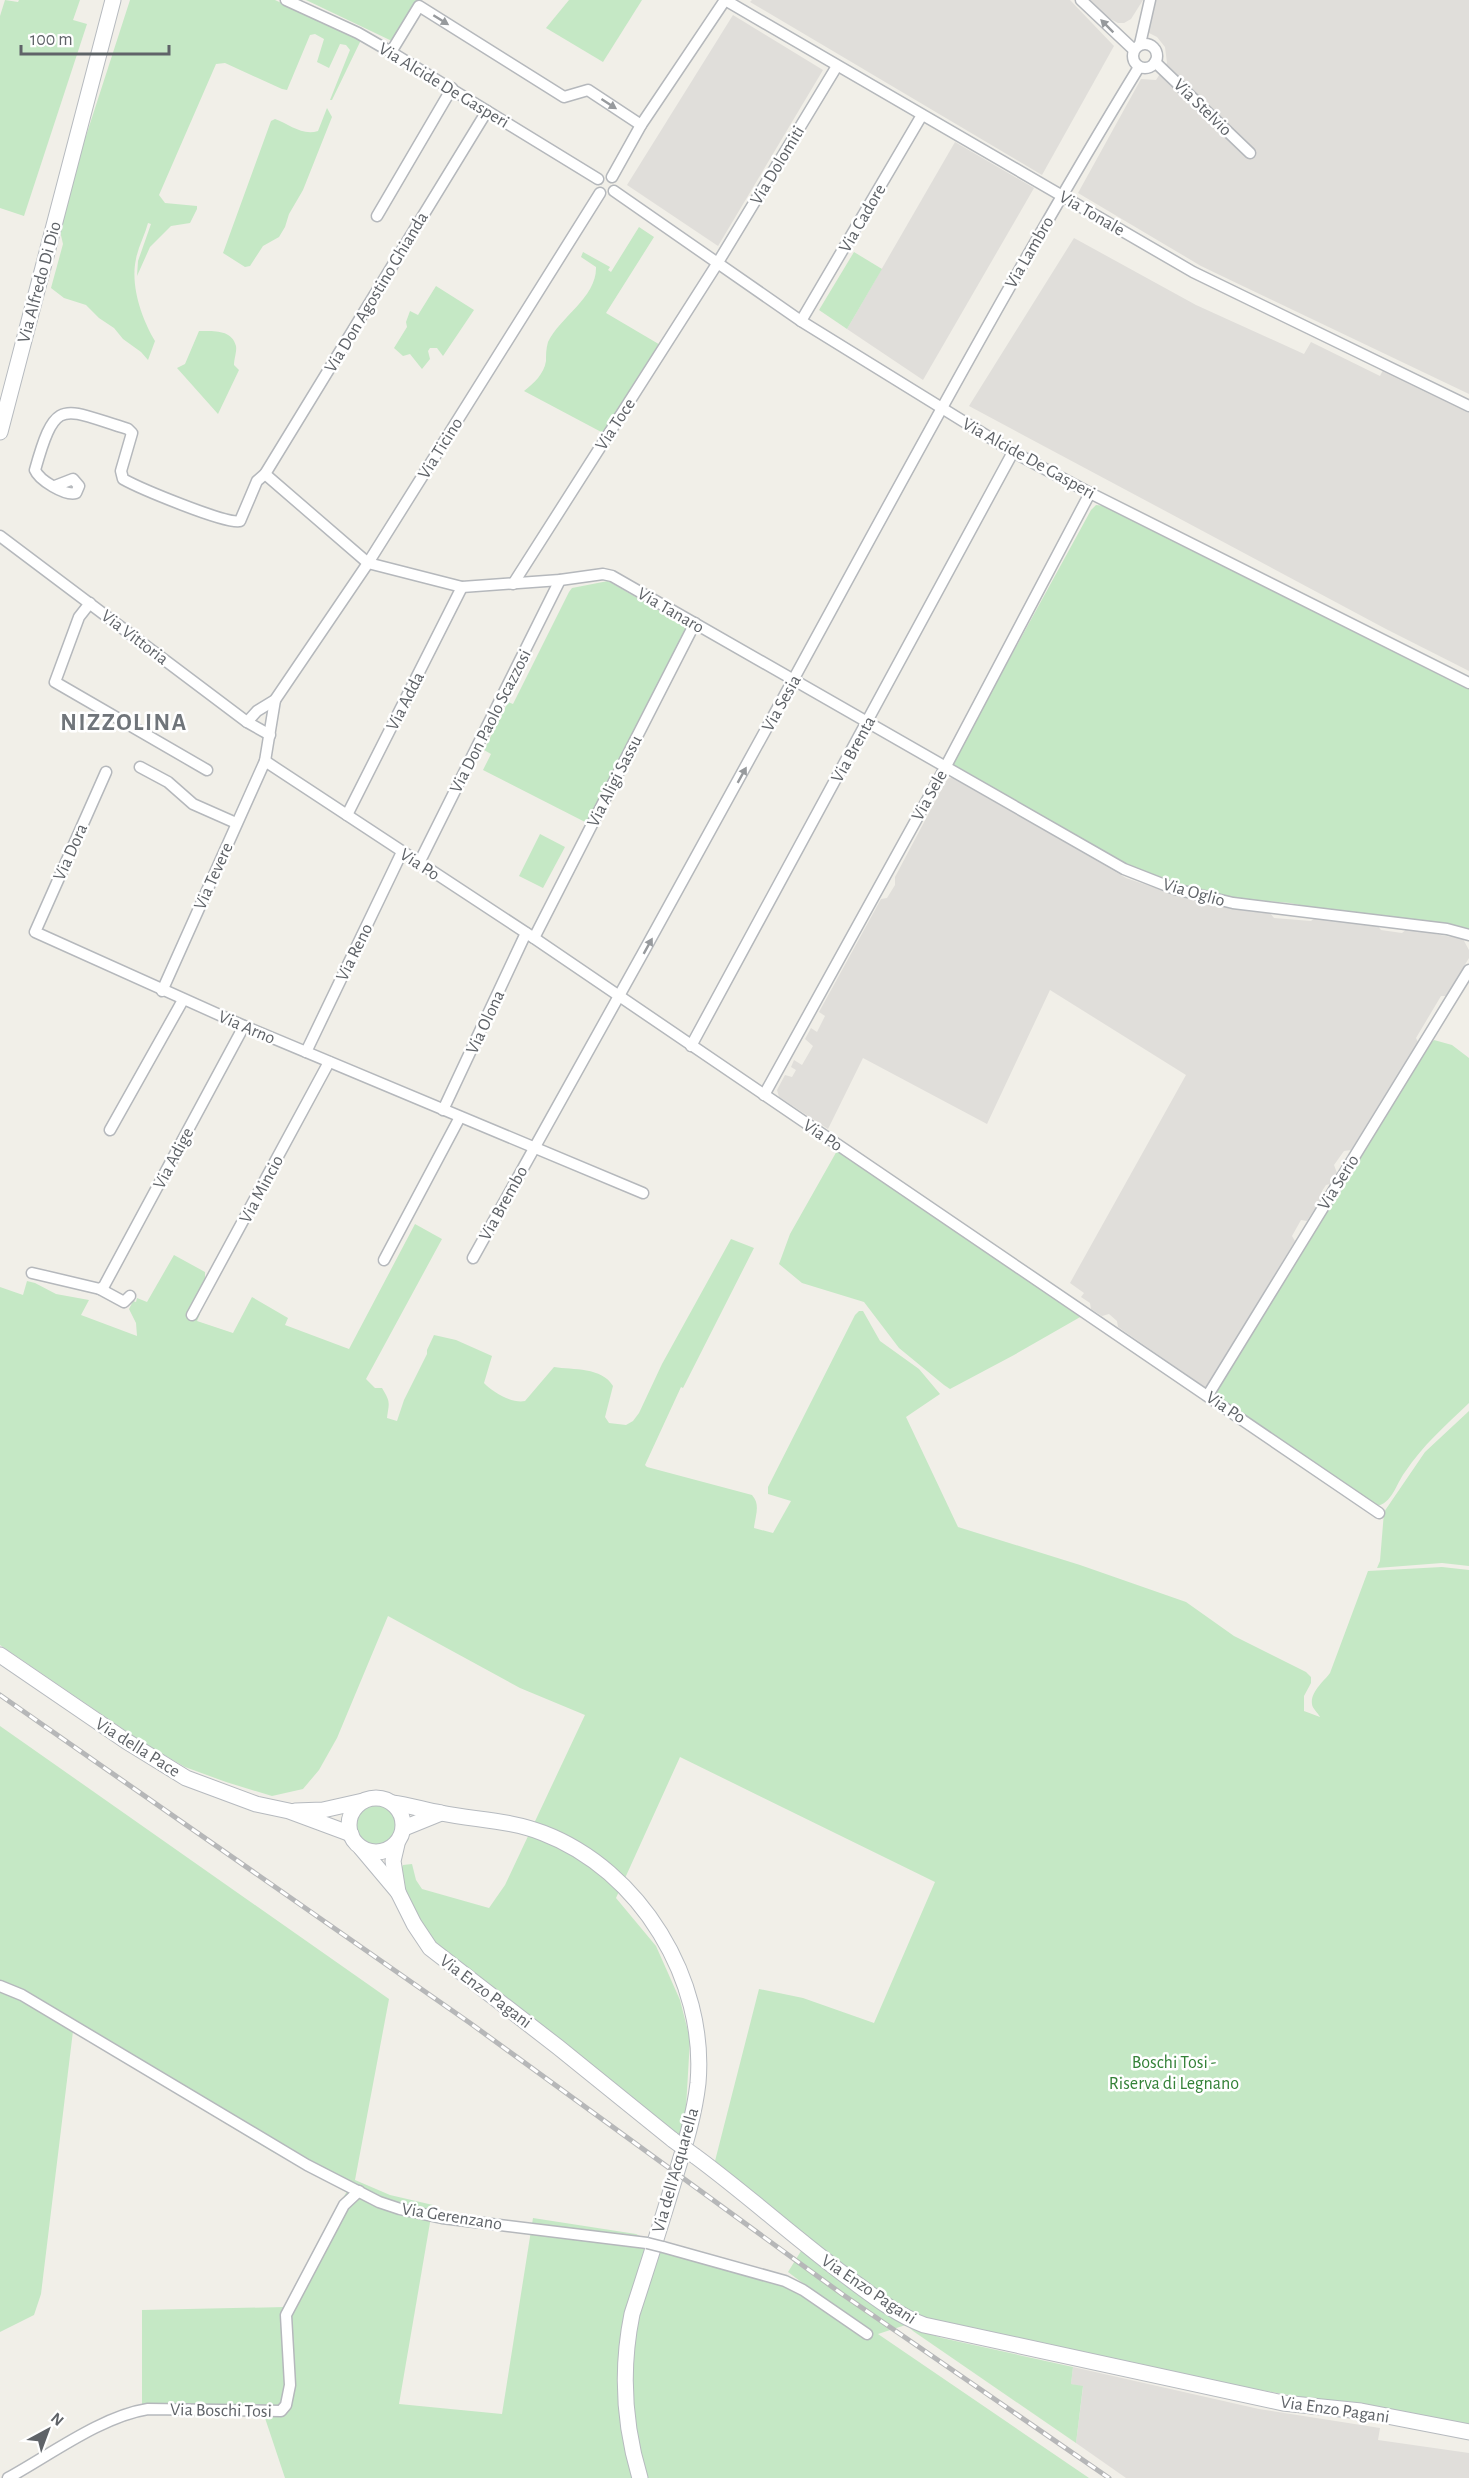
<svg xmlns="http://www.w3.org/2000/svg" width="1469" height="2478" font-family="'Alegreya Sans',sans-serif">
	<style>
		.industrial { fill: #e0deda }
		.green { fill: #c5e8c5 }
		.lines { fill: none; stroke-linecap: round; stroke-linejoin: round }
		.street-casing { stroke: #b5b8bc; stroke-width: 13 }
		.secondary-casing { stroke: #b6babf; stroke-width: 17 }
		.street { stroke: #fff; stroke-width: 10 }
		.secondary { stroke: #fff; stroke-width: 15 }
		.rail-casing { stroke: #b6b7b8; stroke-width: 5 }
		.rail { stroke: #fff; stroke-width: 3; stroke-dasharray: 9; stroke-linecap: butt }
		.street-bridge-casing { stroke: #b5b8bc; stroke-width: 13; stroke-linecap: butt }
		.secondary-bridge-casing { stroke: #b6babf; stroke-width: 17; stroke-linecap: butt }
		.street-bridge { stroke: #fff; stroke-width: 10 }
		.secondary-bridge { stroke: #fff; stroke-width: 15 }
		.oneway { fill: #979a9d }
		.labels { text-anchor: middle; stroke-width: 5; stroke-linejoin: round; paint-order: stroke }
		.street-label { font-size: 18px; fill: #5f6368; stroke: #fff }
		.park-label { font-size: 18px; fill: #348238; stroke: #fff }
		.district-label { font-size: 24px; font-weight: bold; letter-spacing: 1.5px; fill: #70757a; stroke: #fff }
	</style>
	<rect width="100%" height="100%" fill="#f1efe8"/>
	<g class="industrial">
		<polygon points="752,0 1070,0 1114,46 1042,175 750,2"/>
		<polygon points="1090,0 1143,0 1131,19 1124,23 1118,23 1105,16"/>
		<polygon points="1152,0 1469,0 1469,394 1201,266 1078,193 1141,79 1156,80 1167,63 1165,47 1157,37 1149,33"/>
		<polygon points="733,15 823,70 718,246 627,185"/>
		<polygon points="955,142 1034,188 923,380 847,329"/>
		<polygon points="1074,238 1196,305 1304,354 1311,342 1380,376 1384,368 1469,410 1469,671 1386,629 969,406"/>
		<polygon points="953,777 1126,878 1176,895 1248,911 1270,913 1274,918 1311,921 1316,917 1377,925 1381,930 1402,933 1407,929 1463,939 1469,950 1469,958 1446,996 1441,996 1416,1038 1418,1042 1351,1150 1344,1151 1334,1165 1337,1173 1330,1184 1326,1185 1322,1191 1323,1196 1307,1221 1301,1220 1292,1236 1295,1241 1206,1388 1118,1327 1117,1321 1109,1314 1102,1316 1091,1309 1090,1303 1081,1297 1084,1293 1070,1283 1186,1075 1050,990 987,1124 863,1058 828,1129 779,1097 777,1090 785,1075 792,1077 796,1070 791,1067 794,1060 802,1065 813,1046 805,1039 811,1028 817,1032 825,1016 819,1012 881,899 887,898 895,885 895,877 947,779"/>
		<polygon points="1073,2367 1259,2409 1380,2428 1378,2440 1469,2453 1469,2478 1126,2478 1076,2443 1083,2387 1071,2384"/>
	</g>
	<g class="green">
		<polygon points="5,0 18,2 19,0 80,0 73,20 87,24 24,216 0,208 0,16"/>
		<path d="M130 0H275L361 40 332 100H330L350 50 346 45 340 44 329 68 317 62 324 39 315 34 310 35 287 90 282 89 225 63 216 64 159 195 165 203 197 206V209L190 223 171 226 150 247 137 276 138 261 151 224 148 223C145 235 138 247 136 259 130 286 142 319 155 341L148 360 141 352 123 339 114 328 99 318 86 305 64 298 51 288 63 244 60 231 83 136H86Z"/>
		<polygon points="306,0 420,0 394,42"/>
		<polygon points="569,0 642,0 603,62 546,28"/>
		<path d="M327 108 332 117 303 190 289 214 285 227 279 237 263 246 250 266 245 267 223 253 271 121 275 119C289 124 302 136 318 131Z"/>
		<path d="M639 227 654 237 606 313 662 346 605 434 524 391C534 383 544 374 546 361 546 354 546 349 548 342 560 317 597 297 596 267L581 257 583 252 610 267 608 270 611 272Z"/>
		<polygon points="854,252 882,269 847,329 819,310"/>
		<polygon points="436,286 474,310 443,356 437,348 430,348 428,351 430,359 422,369 410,354 403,356 394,348 407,327 406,322 410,311 418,315"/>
		<path d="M199 331C212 331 232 329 236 346 237 351 234 359 234 365L239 370 218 414 177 368 185 364Z"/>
		<polygon points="1096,505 1106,506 1469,688 1469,940 1290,903 1233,898 1152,879 954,767 953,762 1091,510"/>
		<polygon points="608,581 684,625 686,630 587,823 483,770 491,754 484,750 508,702 513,704 569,592 572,588"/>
		<polygon points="540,834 565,847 543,888 519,876"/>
		<path d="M1434 1040 1452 1045 1469 1058V1403C1446 1425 1423 1445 1405 1472 1396 1484 1392 1504 1376 1506L1214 1395 1420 1055Z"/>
		<polygon points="838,1149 1082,1316 1014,1355 950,1389 944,1385 899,1348 864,1302 802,1283 779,1264 790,1234"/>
		<path d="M415 1224 442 1239 366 1379 375 1388H382C391 1403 389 1402 387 1418L397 1421 404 1400 427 1354V1350L434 1335 456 1340 492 1356 484 1383C492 1392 513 1404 525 1401L554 1367C573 1370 602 1367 613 1386L605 1417 609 1423 626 1425 633 1421 639 1413 662 1364 731 1239 754 1248 683 1388 681 1387 645 1465 647 1467 752 1495C761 1505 755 1516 754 1528L773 1533 791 1501 768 1494V1487L855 1315 859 1311H863L880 1341 919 1369 940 1394 906 1417 958 1527 1080 1565 1186 1602 1234 1636 1306 1672 1311 1677V1683L1304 1696V1711L1320 1717C1318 1713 1312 1708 1312 1704 1310 1692 1325 1680 1330 1673L1368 1571 1442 1567 1469 1570V2426L1185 2377 924 2319 878 2334 1089 2478H285L264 2415 142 2413V2310L285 2307 347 2191 271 2151 73 2031 41 2294 34 2315 0 2332V1726L389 1999 355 2180 390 2195 433 2205 399 2404 502 2414 533 2218 636 2234 646 2239 804 2284 788 2272 809 2238 715 2161 759 1989 803 1998 874 2023 935 1882 680 1757 616 1898 656 1946 680 2000 690 2039 685 2125 681 2137 432 1941C421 1923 392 1885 403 1865L412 1864 416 1880 422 1889 489 1908 505 1885 585 1715 520 1688 388 1616 337 1738 319 1770 303 1789 272 1796 226 1782 185 1767 145 1744 0 1645V1287L23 1295 27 1281 35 1283 56 1294 89 1300 81 1315 137 1336 136 1323 129 1309 133 1301 136 1302 137 1298 147 1302 174 1255 205 1272V1278L207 1279 191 1310 200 1314 197 1321 233 1333 252 1297 288 1318 285 1325 349 1349Z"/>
		<polygon points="1469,1411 1469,1566 1442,1563 1377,1568 1380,1561 1384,1512 1425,1452"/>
		<circle cx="377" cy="1826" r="22"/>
		<polygon points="909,2327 942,2338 1073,2367 1071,2384 1083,2386 1076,2443 913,2331"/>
	</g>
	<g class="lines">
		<defs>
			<g id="street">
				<polyline points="286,0 358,33 391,52 598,179"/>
				<polyline points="725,0 1193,272 1469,406"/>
				<polyline points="1081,0 1134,50"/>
				<circle cx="1145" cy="56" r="12"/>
				<polyline points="1140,44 1150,0"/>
				<polyline points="391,52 419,6 564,97 588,90 641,125"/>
				<polyline points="1155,62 1250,153"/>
				<polyline points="612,177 641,125 725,0"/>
				<polyline points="614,191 801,321 1013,452 1090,493 1469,683"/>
				<polyline points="377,216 452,88"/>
				<polyline points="801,321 922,115"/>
				<polyline points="265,474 368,563 462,587 560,580 603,574 612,576 1124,869 1175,889 1233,903 1447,929 1469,935"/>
				<path d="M55 486 73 479 79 486 76 493C65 496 39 480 35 470 56 395 62 409 128 429L132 433 121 471 123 479C139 488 227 525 240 521L257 481 265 474 487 111"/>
				<polyline points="0,536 247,722 270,735"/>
				<polyline points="513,584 717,264 837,66"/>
				<polyline points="90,603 79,617 55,682 207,770"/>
				<polyline points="247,722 257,711 275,700 368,563 600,193"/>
				<polyline points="265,761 534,938 1379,1513"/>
				<polyline points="140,767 168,782 193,804 236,823"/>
				<polyline points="106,772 35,932 244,1026 643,1193"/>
				<polyline points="347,815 462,587"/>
				<polyline points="419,863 560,580"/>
				<polyline points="534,938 695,623"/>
				<polyline points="162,991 265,761 275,700"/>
				<polyline points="691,1046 1013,452"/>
				<polyline points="306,1052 402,852"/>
				<polyline points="764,1095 946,766 1090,493"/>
				<polyline points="443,1110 526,933"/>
				<polyline points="110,1130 183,1000"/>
				<path d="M473 1258C580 1066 687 875 792 682 905 475 1016 268 1139 67"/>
				<polyline points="384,1260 460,1117"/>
				<polyline points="32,1273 100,1289 124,1302 130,1296"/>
				<polyline points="100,1289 104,1286 244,1026"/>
				<polyline points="192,1315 329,1062"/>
				<polyline points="1208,1395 1469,970"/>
				<polyline points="0,1986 22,1995 307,2165 379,2202 400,2209 442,2218 647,2243"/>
				<polyline points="663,2247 785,2281 803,2290 867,2334"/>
				<path d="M8 2478C50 2455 102 2416 148 2409L281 2411 286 2405 290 2385 286 2315 344 2205 359 2191"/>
			</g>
			<g id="secondary">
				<polyline points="0,432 113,0"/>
				<polyline points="0,1655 126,1741 186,1778 256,1804 289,1811 351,1834"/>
				<circle cx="376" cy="1825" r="27"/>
				<path d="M392 1803C409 1805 424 1810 441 1813 475 1820 510 1820 543 1833 640 1870 707 1980 698 2083 694 2118 683 2151 673 2184 660 2227 646 2271 632 2314 621 2368 624 2425 640 2478"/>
				<polyline points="295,1811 323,1810 363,1801"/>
				<polyline points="404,1828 441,1813"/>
				<polyline points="397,1844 393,1861 398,1892"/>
				<polyline points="361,1848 398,1892 414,1924 430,1948 558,2047 673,2140"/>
				<path d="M695 2156C748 2195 797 2240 850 2279 873 2296 897 2315 924 2325L1283 2403 1361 2411 1469 2432"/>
			</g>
		</defs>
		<use href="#street" class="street-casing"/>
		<use href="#secondary" class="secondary-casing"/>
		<use href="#street" class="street"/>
		<use href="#secondary" class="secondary"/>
		<defs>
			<polyline id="rail" points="0,1695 470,2023 842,2294 1109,2478"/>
		</defs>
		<use href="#rail" class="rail-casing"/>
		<use href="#rail" class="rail"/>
		<defs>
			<polyline id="street-bridge" points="647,2243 663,2247"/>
			<polyline id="secondary-bridge" points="673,2140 695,2156"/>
		</defs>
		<use href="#street-bridge" class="street-bridge-casing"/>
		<use href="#secondary-bridge" class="secondary-bridge-casing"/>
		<use href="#street-bridge" class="street-bridge"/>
		<use href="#secondary-bridge" class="secondary-bridge"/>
	</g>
	<defs><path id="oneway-solid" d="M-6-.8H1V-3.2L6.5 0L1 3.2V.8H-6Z" transform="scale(1.5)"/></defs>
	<g class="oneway">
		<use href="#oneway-solid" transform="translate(441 20) rotate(32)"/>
		<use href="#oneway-solid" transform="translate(1107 26) rotate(-135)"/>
		<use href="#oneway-solid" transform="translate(609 104) rotate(33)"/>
		<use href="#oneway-solid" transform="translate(742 775) rotate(-61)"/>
		<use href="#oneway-solid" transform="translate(648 946) rotate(-61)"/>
	</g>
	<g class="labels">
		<g class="street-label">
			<text transform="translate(444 85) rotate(31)" y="6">Via Alcide De Gasperi</text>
			<text transform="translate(1203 107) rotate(44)" y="6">Via Stelvio</text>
			<text transform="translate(777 165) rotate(-59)" y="6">Via Dolomiti</text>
			<text transform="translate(1092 213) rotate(30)" y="6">Via Tonale</text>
			<text transform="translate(862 218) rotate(-60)" y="6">Via Cadore</text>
			<text transform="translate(1029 252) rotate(-60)" y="6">Via Lambro</text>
			<text transform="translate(39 282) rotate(-75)" y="6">Via Alfredo Di Dio</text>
			<text transform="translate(376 292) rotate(-59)" y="6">Via Don Agostino Ghianda</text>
			<text transform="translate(615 424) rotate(-57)" y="6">Via Toce</text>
			<text transform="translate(440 448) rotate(-58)" y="6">Via Ticino</text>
			<text transform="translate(1029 458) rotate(29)" y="6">Via Alcide De Gasperi</text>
			<text transform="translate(671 610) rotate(30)" y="6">Via Tanaro</text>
			<text transform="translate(135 637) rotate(37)" y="6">Via Vittoria</text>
			<text transform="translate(405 701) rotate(-63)" y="6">Via Adda</text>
			<text transform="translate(781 703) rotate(-61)" y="6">Via Sesia</text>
			<text transform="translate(490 721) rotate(-63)" y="6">Via Don Paolo Scazzosi</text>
			<text transform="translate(853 749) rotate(-61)" y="6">Via Brenta</text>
			<text transform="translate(614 781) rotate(-63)" y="6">Via Aligi Sassu</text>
			<text transform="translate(929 795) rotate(-61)" y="6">Via Sele</text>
			<text transform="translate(70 852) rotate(-66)" y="6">Via Dora</text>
			<text transform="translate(420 864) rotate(33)" y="6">Via Po</text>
			<text transform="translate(213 876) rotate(-66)" y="6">Via Tevere</text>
			<text transform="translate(1194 892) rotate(16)" y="6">Via Oglio</text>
			<text transform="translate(354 952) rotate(-64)" y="6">Via Reno</text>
			<text transform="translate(485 1022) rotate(-65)" y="6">Via Olona</text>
			<text transform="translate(247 1027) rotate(23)" y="6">Via Arno</text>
			<text transform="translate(823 1135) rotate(34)" y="6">Via Po</text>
			<text transform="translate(173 1158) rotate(-62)" y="6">Via Adige</text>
			<text transform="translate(1338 1182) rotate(-58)" y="6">Via Serio</text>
			<text transform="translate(261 1189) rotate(-62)" y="6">Via Mincio</text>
			<text transform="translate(503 1203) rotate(-61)" y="6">Via Brembo</text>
			<text transform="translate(1226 1407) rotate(34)" y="6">Via Po</text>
			<text transform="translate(138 1747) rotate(32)" y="6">Via della Pace</text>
			<text transform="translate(486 1991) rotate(37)" y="6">Via Enzo Pagani</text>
			<text transform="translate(675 2170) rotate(-74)" y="6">Via dell'Acquarella</text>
			<text transform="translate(452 2216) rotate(9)" y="6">Via Gerenzano</text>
			<text transform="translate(869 2289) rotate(34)" y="6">Via Enzo Pagani</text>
			<text transform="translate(1335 2409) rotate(8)" y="6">Via Enzo Pagani</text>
			<text transform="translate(221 2410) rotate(1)" y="6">Via Boschi Tosi</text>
		</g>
		<g class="park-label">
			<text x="1174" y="2068">Boschi Tosi -<tspan x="1174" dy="21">Riserva di Legnano</tspan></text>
		</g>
		<g class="district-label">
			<text x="124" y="730">NIZZOLINA</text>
		</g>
	</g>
	<g transform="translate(48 2430) rotate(41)" stroke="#ffffff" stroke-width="4.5" paint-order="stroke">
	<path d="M0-4.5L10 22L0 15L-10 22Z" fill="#5f6368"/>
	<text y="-9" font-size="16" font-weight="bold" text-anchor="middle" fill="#5f6368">N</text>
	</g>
	<path d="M21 45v9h148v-9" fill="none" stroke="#5f6368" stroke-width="3"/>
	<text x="30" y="45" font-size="18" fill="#5f6368" stroke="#ffffff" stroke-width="4.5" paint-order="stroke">100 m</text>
</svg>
